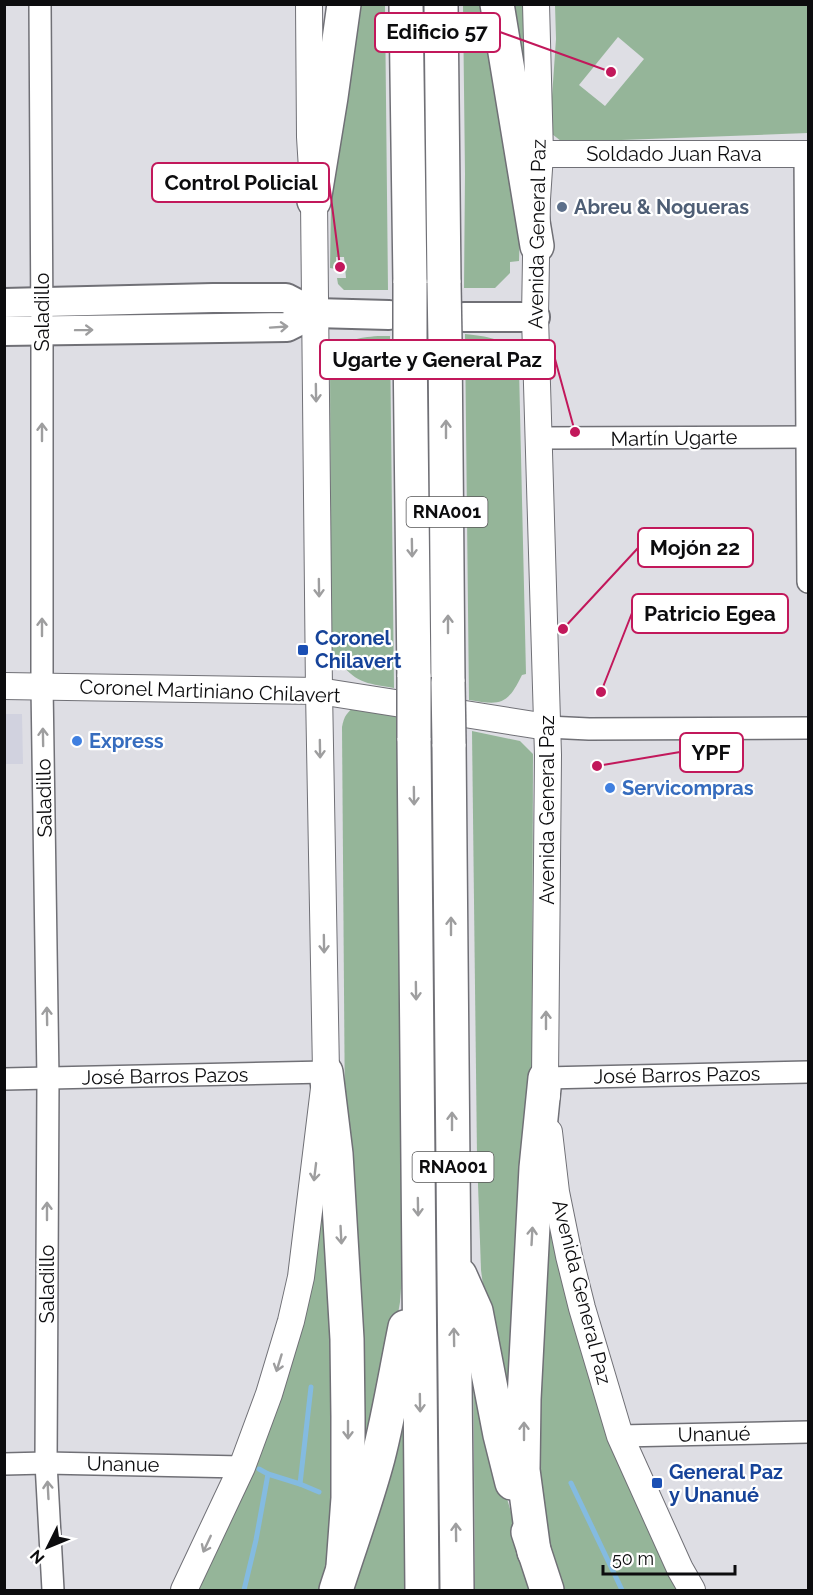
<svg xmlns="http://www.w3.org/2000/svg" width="813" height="1595" font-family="Raleway,sans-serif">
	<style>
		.built { fill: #d1d2df }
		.green { fill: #95b599; fill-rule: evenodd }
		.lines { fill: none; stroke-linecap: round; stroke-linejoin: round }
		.stream { stroke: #84bbe0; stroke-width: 5 }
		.minor-casing { stroke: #707076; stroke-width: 24 }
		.tertiary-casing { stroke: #707076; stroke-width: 28 }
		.secondary-casing { stroke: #707076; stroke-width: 32 }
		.motorway-casing { stroke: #707076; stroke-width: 36 }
		.minor { stroke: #fff; stroke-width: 21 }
		.tertiary { stroke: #fff; stroke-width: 26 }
		.secondary { stroke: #fff; stroke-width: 28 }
		.motorway { stroke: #fff; stroke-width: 33 }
		.motorway-bridge-casing { stroke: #707076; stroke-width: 36; stroke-linecap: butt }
		.motorway-bridge { stroke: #fff; stroke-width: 33 }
		.oneway { stroke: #9e9e9f }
		.service-dot { fill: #5c6f8a; stroke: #fff; stroke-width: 2 }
		.transit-dot { fill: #1a4fb4; stroke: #fff; stroke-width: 2 }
		.shop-dot { fill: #3f7fe0; stroke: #fff; stroke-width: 2 }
		.labels { text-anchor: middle; stroke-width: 4.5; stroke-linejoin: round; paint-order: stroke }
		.shield { fill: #fff; stroke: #555556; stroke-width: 1.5 }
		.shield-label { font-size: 18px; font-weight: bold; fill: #0c0c0e }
		.street-label { font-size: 20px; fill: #0c0c0e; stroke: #fff }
		.service-label { font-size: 20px; font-weight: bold; fill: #4e5e75; stroke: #fff; text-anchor: start }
		.transit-label { font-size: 20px; font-weight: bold; fill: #164399; stroke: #fff; text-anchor: start }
		.shop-label { font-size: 20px; font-weight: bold; fill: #366cbe; stroke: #fff; text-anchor: start }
		.leader { fill: none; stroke: #c2185b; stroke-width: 2 }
		.callout-dot { fill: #c2185b; stroke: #fff; stroke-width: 2 }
		.callout { fill: #fff; stroke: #c2185b; stroke-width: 2 }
		.callout-label { font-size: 21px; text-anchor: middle; font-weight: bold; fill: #0c0c0e }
	</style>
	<rect width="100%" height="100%" fill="#dedee4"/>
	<polygon class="built" points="5,714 22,714 23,764 5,764"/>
	<g class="green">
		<polygon points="350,5 385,5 388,290 344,290 338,284 337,278 346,278 344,257 336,257 336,269 330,268 332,142"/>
		<polygon points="463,5 490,5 520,227 519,261 510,262 510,273 495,288 464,288 465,174"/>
		<polygon points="507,5 527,5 528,117"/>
		<path d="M555 5H808V133L567 142 561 141 552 134 550 126 556 39ZM618 37 644 59 605 106 579 85Z"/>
		<path d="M465 334C493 338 507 336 514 367L519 368 526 674 522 675C507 706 500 705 469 700Z"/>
		<path d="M378 336H390L394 688C364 683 356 683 336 658L331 657 330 360H336C343 338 358 338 378 336Z"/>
		<path d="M356 706 399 713 403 1262 400 1302 392 1350 359 1490 345 1122 342 727C344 716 347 712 356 706Z"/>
		<polygon points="472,731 520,741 533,754 532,1078 516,1459 490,1339 481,1270 477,1156"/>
		<polygon points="325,1152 337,1491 328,1570 323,1590 198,1590 254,1462 306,1312 315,1251"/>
		<polygon points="543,1191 679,1590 557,1590 536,1500"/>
		<polygon points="473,1343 495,1458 534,1590 475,1590"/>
		<polygon points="410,1346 413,1590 348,1590"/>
	</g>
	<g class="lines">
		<g class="stream">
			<polyline points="259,1469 268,1474"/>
			<polyline points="571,1483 622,1590"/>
			<polyline points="300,1484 319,1492"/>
			<polyline points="244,1590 256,1540 268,1474 300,1484 311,1387"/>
		</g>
		<defs>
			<g id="minor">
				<polyline points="40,4 42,331 42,686 48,1079 46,1463 53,1590"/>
				<polyline points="805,154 808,582"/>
				<polyline points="539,438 808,437"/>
				<polyline points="547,727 589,729 808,728"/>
				<polyline points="545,1078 808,1072"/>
				<polyline points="4,1079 326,1072"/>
				<polyline points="620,1436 808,1432"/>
				<polyline points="4,1464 46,1463 242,1467"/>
			</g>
			<g id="tertiary">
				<polyline points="536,4 540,154 537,199 535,317 548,755 545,1078 547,1096"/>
				<polyline points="540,154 808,154"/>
				<polyline points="4,686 319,691 547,727"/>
				<polyline points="549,1132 556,1192 569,1256 582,1308 620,1436 680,1569 692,1590"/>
				<polyline points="184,1590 242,1467 269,1394 291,1321 301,1277 326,1072 319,691 314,201 310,137 309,4"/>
			</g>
			<g id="secondary">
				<polyline points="4,303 213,298 286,298 315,313 389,315"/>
				<polyline points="464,317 535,317"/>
				<polyline points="4,331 287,327 315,313"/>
			</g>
			<g id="motorway">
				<polyline points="406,4 410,283"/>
				<polyline points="441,4 444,283"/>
				<polyline points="497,4 537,246"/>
				<polyline points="314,201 331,97 344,4"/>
				<polyline points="445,342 448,682"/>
				<polyline points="410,343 414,677"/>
				<polyline points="414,738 422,1590"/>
				<polyline points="449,744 457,1590"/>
				<polyline points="326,1072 336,1154 347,1339 348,1417 348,1498 343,1566"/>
				<polyline points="460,1275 476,1311 500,1435 512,1483"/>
				<polyline points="528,1532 547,1590"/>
				<polyline points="534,1552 523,1470 524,1399 536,1168 545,1078"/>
				<path d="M336 1590C350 1546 366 1503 378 1458 389 1415 396 1371 405 1327"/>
			</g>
		</defs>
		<use href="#minor" class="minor-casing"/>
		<use href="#tertiary" class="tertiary-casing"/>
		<use href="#secondary" class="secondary-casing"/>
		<use href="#motorway" class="motorway-casing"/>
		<use href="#minor" class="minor"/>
		<use href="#tertiary" class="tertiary"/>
		<use href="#secondary" class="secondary"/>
		<use href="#motorway" class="motorway"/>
		<defs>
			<g id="motorway-bridge">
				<polyline points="410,283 410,343"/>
				<polyline points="444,283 445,342"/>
				<polyline points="448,682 449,744"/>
				<polyline points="414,738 414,677"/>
			</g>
		</defs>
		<use href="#motorway-bridge" class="motorway-bridge-casing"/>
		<use href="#motorway-bridge" class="motorway-bridge"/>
	</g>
	<defs><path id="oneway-shaft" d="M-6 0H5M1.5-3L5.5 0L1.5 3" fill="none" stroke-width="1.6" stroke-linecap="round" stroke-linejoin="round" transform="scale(1.5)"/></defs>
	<g class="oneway">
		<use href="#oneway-shaft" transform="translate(279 327) rotate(-4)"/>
		<use href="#oneway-shaft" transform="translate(84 330) rotate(-1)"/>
		<use href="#oneway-shaft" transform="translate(316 393) rotate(89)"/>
		<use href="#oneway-shaft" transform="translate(446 429) rotate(-90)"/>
		<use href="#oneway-shaft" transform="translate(42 432) rotate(-90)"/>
		<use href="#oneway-shaft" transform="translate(412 548) rotate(89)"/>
		<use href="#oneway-shaft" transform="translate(319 588) rotate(89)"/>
		<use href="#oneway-shaft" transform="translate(448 624) rotate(-90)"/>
		<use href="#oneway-shaft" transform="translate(42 627) rotate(-90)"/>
		<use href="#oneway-shaft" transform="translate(43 737) rotate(-91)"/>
		<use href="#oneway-shaft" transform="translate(320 749) rotate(89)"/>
		<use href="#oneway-shaft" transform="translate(414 796) rotate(89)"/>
		<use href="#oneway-shaft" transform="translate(451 926) rotate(-90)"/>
		<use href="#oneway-shaft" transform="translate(324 944) rotate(89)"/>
		<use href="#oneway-shaft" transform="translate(416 991) rotate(89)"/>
		<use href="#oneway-shaft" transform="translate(47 1016) rotate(-91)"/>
		<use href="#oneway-shaft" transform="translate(546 1020) rotate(-90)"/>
		<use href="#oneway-shaft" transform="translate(452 1121) rotate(-90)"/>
		<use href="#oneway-shaft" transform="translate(315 1172) rotate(97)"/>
		<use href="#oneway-shaft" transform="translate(418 1207) rotate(89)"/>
		<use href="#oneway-shaft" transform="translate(47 1211) rotate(-90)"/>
		<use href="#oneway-shaft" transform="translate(341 1235) rotate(87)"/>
		<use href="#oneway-shaft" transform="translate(532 1236) rotate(-87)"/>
		<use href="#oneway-shaft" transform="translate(454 1337) rotate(-91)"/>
		<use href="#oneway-shaft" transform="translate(279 1363) rotate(107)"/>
		<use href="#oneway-shaft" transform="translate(420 1403) rotate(89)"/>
		<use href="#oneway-shaft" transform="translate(348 1430) rotate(90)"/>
		<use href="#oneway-shaft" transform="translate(524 1431) rotate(-90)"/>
		<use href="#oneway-shaft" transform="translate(48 1490) rotate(-93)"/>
		<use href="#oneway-shaft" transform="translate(456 1532) rotate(-91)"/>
		<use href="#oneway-shaft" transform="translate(207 1544) rotate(115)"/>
	</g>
	<circle class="service-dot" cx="562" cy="207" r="6"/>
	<g class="transit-dot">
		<rect x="297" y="644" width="12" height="12" rx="3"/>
		<rect x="651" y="1477" width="12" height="12" rx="3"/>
	</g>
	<g class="shop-dot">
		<circle cx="77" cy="741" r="6"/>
		<circle cx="610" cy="788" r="6"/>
	</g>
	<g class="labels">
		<g class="shield">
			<rect x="406.5" y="497" width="81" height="30" rx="4.5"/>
			<rect x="412.5" y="1152" width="81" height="30" rx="4.5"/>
		</g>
		<g class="shield-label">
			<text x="447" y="518">RNA001</text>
			<text x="453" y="1173">RNA001</text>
		</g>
		<g class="street-label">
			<text x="674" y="161">Soldado Juan Rava</text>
			<text transform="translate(537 234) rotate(-89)" y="7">Avenida General Paz</text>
			<text transform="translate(42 312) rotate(-90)" y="7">Saladillo</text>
			<text transform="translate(674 438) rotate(-1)" y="7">Martín Ugarte</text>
			<text transform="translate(210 691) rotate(2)" y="7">Coronel Martiniano Chilavert</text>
			<text transform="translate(44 798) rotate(-91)" y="7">Saladillo</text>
			<text transform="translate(547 810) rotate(-90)" y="7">Avenida General Paz</text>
			<text transform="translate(677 1075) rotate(-1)" y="7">José Barros Pazos</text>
			<text transform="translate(165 1076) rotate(-1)" y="7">José Barros Pazos</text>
			<text transform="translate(47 1284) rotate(-90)" y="7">Saladillo</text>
			<text transform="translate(582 1292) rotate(76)" y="7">Avenida General Paz</text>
			<text transform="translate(714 1434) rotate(-1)" y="7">Unanué</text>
			<text transform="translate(123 1464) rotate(1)" y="7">Unanue</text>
		</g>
		<g class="service-label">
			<text x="574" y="214">Abreu &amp; Nogueras</text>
		</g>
		<g class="transit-label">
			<text x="315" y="645">Coronel<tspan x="315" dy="23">Chilavert</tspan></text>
			<text x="669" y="1479">General Paz<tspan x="669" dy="23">y Unanué</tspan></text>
		</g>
		<g class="shop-label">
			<text x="89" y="748">Express</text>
			<text x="622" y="795">Servicompras</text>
		</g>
	</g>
	<path class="leader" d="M611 72L500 32M340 267L329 182M575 432L555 359M563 629L638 548M601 692L632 613M597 766L680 752"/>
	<g class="callout-dot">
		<circle cx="611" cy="72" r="6"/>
		<circle cx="340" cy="267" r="6"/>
		<circle cx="575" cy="432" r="6"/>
		<circle cx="563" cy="629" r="6"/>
		<circle cx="601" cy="692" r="6"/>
		<circle cx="597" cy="766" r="6"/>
	</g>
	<g class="callout">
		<rect x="375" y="13" width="125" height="39" rx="6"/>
		<rect x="152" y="163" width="177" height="39" rx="6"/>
		<rect x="320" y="340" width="235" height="39" rx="6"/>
		<rect x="638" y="528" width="115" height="39" rx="6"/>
		<rect x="632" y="594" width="156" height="39" rx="6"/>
		<rect x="680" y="733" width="63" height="39" rx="6"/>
	</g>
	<g class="callout-label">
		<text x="437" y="39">Edificio 57</text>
		<text x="241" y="190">Control Policial</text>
		<text x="437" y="367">Ugarte y General Paz</text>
		<text x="695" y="555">Mojón 22</text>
		<text x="710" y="621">Patricio Egea</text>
		<text x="711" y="760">YPF</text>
	</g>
	<rect width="813" height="1595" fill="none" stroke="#0c0c0e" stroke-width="12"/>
	<g transform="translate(48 1547) rotate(227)" stroke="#ffffff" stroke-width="4.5" paint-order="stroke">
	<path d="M0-4.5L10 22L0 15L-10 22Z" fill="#0c0c0e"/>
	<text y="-9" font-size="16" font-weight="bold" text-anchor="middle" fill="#0c0c0e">N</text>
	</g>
	<path d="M603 1565v9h132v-9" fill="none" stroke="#0c0c0e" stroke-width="3"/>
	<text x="612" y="1565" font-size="18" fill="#0c0c0e" stroke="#ffffff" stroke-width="4.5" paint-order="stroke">50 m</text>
</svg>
